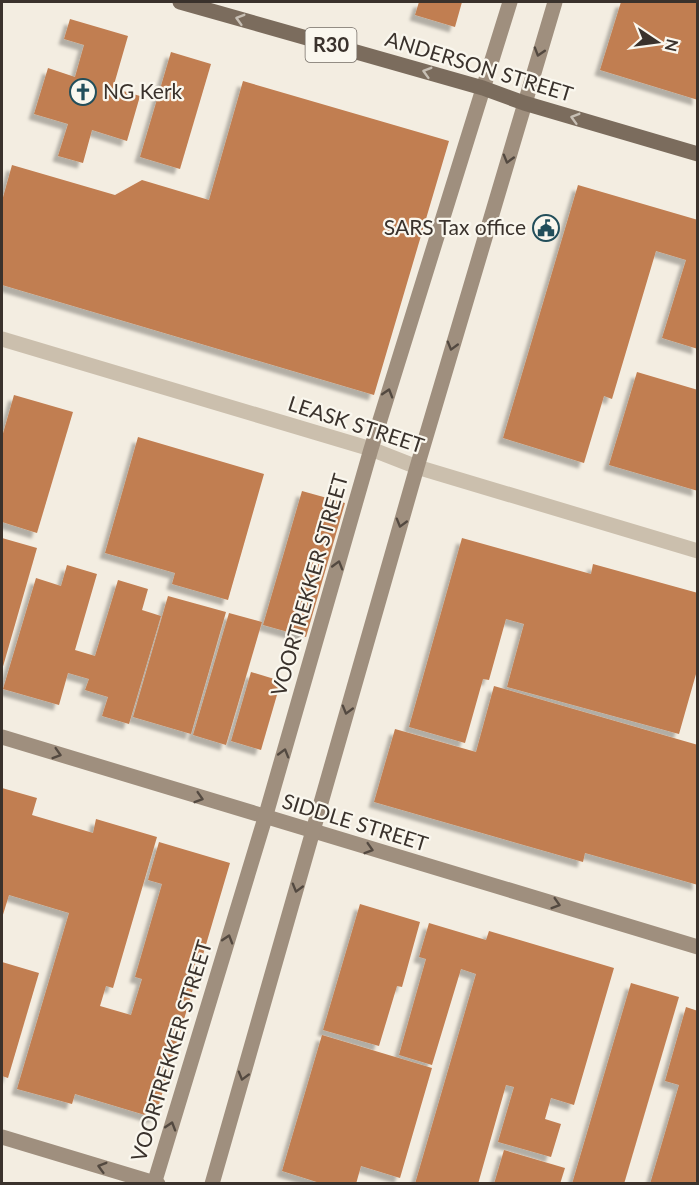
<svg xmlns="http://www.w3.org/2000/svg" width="699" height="1185" font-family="Lato,sans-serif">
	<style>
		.building { fill: #c17e51; filter: url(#shadow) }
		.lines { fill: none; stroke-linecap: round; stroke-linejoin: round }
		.street { stroke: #cbbfad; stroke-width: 15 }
		.secondary { stroke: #9f8f7e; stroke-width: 15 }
		.primary { stroke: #7b6c5d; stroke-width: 15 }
		.oneway { stroke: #c7bfb4 }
		.oneway2 { stroke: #534940 }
		.labels { text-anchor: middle; stroke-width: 4.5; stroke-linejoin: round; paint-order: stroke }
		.shield { fill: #faf7ee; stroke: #746d66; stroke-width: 1.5 }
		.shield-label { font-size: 20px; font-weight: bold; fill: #3a322c }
		.street-label { font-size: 21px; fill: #3a322c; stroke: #faf7ee }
		.poi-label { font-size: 21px; fill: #3a322c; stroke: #faf7ee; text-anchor: start }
	</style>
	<defs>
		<filter id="shadow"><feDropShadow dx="-5.5" dy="5.5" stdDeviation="1.5" flood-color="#0004"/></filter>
	</defs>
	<rect width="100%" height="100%" fill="#f3ede1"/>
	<g class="building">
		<polygon points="419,2 462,2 455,27 415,15"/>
		<polygon points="621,2 698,2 698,100 600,70"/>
		<polygon points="70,19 128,36 113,88 140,96 127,141 92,130 83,163 58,156 68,124 34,114 48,68 75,77 84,45 64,39"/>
		<polygon points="171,52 211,64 180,169 140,157"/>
		<polygon points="243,81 449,141 374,395 2,285 2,201 12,165 115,195 142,180 209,200"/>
		<polygon points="578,185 698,220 698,349 662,338 686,260 656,251 612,399 604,396 584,463 503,438"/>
		<polygon points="637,372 698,390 698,491 609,465"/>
		<polygon points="14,395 73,412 37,533 2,522 2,437"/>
		<polygon points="138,437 264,474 228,600 172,584 175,573 105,553"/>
		<polygon points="302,491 345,503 306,637 263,625"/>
		<polygon points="2,538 37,548 2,670"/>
		<polygon points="462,538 591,574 593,564 698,593 698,667 679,734 507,687 524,624 506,619 489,680 483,679 465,743 409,727"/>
		<polygon points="67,565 97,574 75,650 95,656 118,580 148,589 142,610 161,616 129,724 102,716 108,697 85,690 89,679 68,673 59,705 3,689 36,578 61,586"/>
		<polygon points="168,596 226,612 191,734 133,717"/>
		<polygon points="229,613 262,622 226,745 193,735"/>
		<polygon points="251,672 281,681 261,750 231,741"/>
		<polygon points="494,686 698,745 698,885 585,853 583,862 374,802 395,729 476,752"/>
		<polygon points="2,788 37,798 32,815 93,833 96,819 157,837 113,988 106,986 100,1006 131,1015 142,979 135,977 162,884 148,880 159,842 230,863 155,1118 75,1094 72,1104 17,1089 69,913 9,895 2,918"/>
		<polygon points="360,904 420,922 402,987 397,986 379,1046 323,1030"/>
		<polygon points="429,923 486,940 489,931 614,968 574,1105 551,1098 545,1119 561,1124 551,1157 498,1142 514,1087 506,1085 478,1184 415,1184 476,974 461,969 432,1065 399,1055 426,959 419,957"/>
		<polygon points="2,962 39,973 8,1078 2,1076"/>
		<polygon points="631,983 679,997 624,1184 572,1184"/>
		<polygon points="686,1007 698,1011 698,1176 695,1184 650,1184 679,1085 665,1081"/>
		<polygon points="322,1035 432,1068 400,1178 361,1166 356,1184 323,1184 282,1171"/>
		<polygon points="504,1150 565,1168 560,1184 494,1184"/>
	</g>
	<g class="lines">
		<polyline class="street" points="2,339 371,449 417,467 698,551"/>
		<g class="secondary">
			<polyline points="2,737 698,947"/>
			<polyline points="2,1137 158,1184"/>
			<polyline points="154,1184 265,818 371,449 510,2"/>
			<polyline points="212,1184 417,467 555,2"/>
		</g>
		<polyline class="primary" points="180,2 483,88 524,103 698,154"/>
	</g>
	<defs><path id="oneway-chevron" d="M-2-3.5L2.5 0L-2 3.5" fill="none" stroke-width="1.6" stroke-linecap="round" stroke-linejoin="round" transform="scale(1.5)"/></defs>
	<g class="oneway">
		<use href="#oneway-chevron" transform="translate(240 19) rotate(-164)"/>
		<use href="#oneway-chevron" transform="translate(427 72) rotate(-164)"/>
		<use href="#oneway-chevron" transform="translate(575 118) rotate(-164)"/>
	</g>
	<g class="oneway2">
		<use href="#oneway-chevron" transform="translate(539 52) rotate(107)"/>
		<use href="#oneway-chevron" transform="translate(508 159) rotate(106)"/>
		<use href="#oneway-chevron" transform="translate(452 346) rotate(106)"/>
		<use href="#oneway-chevron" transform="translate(388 393) rotate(-73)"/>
		<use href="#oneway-chevron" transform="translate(401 523) rotate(106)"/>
		<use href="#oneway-chevron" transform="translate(338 565) rotate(-74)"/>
		<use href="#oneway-chevron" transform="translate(347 710) rotate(106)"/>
		<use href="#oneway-chevron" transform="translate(284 753) rotate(-74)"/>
		<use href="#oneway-chevron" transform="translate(57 754) rotate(17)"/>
		<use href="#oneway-chevron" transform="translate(199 798) rotate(17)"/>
		<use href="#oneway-chevron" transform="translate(369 849) rotate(17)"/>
		<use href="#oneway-chevron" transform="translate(297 888) rotate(106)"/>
		<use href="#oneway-chevron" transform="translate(556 904) rotate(17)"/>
		<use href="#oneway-chevron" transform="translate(228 939) rotate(-73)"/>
		<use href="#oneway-chevron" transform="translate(243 1076) rotate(106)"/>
		<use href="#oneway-chevron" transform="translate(171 1126) rotate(-73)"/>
		<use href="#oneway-chevron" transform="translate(102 1167) rotate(-164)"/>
	</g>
	<defs>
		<symbol id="church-ring" viewBox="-11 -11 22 22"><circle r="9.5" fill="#faf7ee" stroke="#224e5a" stroke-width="1.5"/><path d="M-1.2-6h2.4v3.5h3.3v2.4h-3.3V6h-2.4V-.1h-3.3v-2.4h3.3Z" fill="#224e5a"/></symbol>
		<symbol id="civic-ring" viewBox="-11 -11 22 22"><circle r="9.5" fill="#faf7ee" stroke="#224e5a" stroke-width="1.5"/><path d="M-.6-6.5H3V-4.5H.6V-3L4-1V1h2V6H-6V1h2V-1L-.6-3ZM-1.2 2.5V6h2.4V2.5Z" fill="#224e5a"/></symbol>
	</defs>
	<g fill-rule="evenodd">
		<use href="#church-ring" x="68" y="77" width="30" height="30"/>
		<use href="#civic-ring" x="531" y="213" width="30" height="30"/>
	</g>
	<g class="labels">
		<rect class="shield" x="305.5" y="28" width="51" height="34" rx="4.5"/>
		<g class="shield-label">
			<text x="331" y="52">R30</text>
		</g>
		<g class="street-label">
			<text transform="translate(479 67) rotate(17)" y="7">ANDERSON STREET</text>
			<text transform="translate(356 425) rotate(18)" y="7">LEASK STREET</text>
			<text transform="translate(310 585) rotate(-74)" y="7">VOORTREKKER STREET</text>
			<text transform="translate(355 823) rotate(17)" y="7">SIDDLE STREET</text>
			<text transform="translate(172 1051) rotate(-73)" y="7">VOORTREKKER STREET</text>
		</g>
		<g class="poi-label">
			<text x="103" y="99">NG Kerk</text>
			<text x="526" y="235" text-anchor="end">SARS Tax office</text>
		</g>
	</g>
	<rect width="699" height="1185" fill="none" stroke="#3a322c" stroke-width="6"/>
	<g transform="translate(657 42) rotate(103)" stroke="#faf7ee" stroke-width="4.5" paint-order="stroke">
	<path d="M0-4.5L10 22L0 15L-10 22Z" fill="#3a322c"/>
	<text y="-9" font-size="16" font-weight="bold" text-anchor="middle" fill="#3a322c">N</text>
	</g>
</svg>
